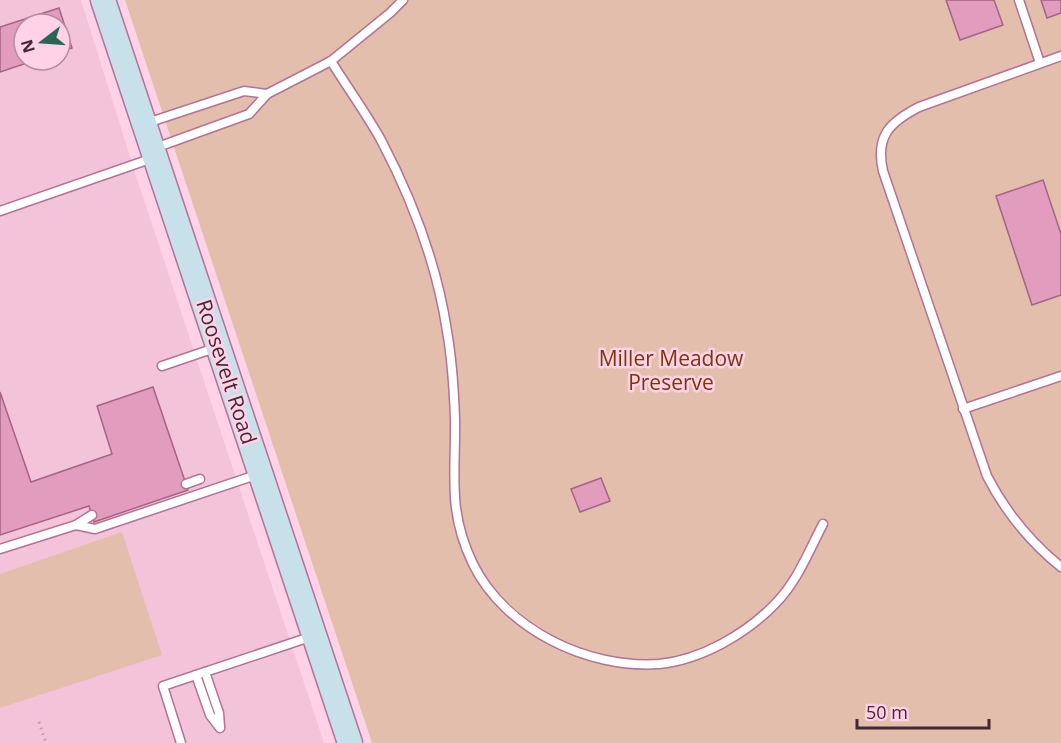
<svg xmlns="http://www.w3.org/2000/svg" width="1061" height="743" font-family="'Open Sans',sans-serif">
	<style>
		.built { fill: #f3c3da; fill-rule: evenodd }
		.green { fill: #e3beac }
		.building { fill: #e19cbe; stroke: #a46485; stroke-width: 1.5 }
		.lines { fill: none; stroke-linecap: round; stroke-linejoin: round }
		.lane-casing { stroke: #b47294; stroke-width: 11 }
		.secondary-casing { stroke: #b47294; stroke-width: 27 }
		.path { stroke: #c098ab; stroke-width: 3; stroke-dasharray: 1.5 4.5; stroke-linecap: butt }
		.lane { stroke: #fff; stroke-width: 8 }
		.secondary { stroke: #c7e0ea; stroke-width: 24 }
		.labels { text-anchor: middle; stroke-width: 5; stroke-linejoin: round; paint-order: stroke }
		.park-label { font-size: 21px; fill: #7c3605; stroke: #ffd2e7 }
		.street-label { font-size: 21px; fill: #442836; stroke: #ffd2e7 }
	</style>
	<rect width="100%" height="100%" fill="#ffd2e7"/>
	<path class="built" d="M0 0H81L137 179 324 743H0ZM24 24H60V60H24Z"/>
	<g class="green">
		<polygon points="125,0 1061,0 1061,743 372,743"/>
		<polygon points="122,532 162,655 0,708 0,574"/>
	</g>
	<g class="building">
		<polygon points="946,0 994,0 1003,25 960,40"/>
		<polygon points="1041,0 1061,0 1061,13 1047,18"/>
		<polygon points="59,8 72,48 60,52 60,24 24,24 24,60 36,60 0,72 0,27"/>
		<polygon points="1043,180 1061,234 1061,295 1032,305 996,196"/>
		<polygon points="153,387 188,490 94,522 89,506 0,535 0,392 31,482 112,454 97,406"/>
		<polygon points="601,478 610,501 580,512 571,489"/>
	</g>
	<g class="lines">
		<defs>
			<g id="lane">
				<polyline points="1019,0 1040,63"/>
				<path d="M1061 56 919 107C890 122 875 136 883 171L987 476C1006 513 1029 541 1061 567"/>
				<path d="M331 61C347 87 366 113 381 140 412 199 437 265 447 331 452 360 454 390 455 419 456 475 447 510 473 564 505 629 587 669 659 664 701 660 746 634 775 604 797 582 809 551 823 524"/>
				<polyline points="147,123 244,91 267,94"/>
				<polyline points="155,148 249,114 267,94 331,61 390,13 403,0"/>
				<polyline points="0,211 153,158"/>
				<polyline points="162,366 215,348"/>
				<polyline points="963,409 1061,376"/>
				<polyline points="186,484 200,479"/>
				<polyline points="76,525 92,515"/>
				<polyline points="0,549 76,525 95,529 259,474"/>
				<polyline points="205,672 219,713 220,727"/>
				<polyline points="196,675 210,715 220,728"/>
				<polyline points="181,743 163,686 313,636"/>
			</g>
			<polyline id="secondary" points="103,0 350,743"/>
		</defs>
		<use href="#lane" class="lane-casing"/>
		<use href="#secondary" class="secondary-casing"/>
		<polyline class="path" points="39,722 46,743"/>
		<use href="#lane" class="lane"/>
		<use href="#secondary" class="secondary"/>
	</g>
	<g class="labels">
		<g class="park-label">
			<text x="671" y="366">Miller Meadow<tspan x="671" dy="24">Preserve</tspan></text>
		</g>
		<g class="street-label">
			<text transform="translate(226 372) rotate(72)" y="7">Roosevelt Road</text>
		</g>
	</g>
	<g transform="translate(42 42) rotate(253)"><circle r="28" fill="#ffd2e7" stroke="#b48ea0" stroke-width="1.5"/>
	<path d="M0-4.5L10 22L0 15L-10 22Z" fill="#296651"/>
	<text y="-9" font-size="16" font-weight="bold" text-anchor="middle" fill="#442836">N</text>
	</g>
	<path d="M857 719v9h132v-9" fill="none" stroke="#442836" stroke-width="3"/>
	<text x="866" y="719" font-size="18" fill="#442836" stroke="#ffd2e7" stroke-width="4.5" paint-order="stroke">50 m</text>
</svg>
